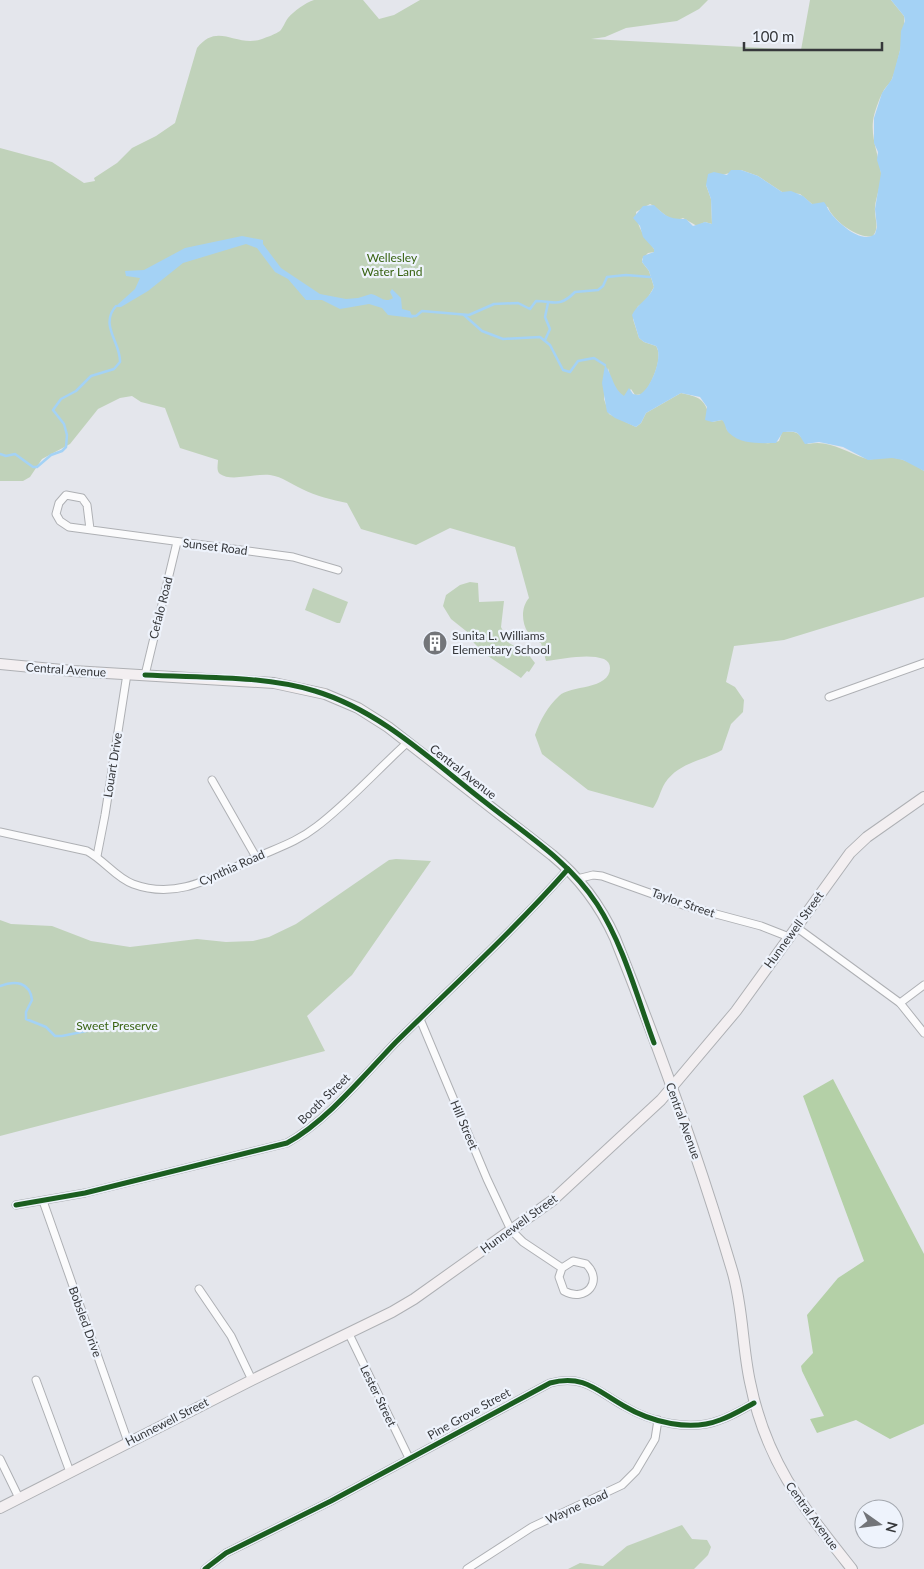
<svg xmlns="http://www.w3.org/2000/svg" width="924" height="1569" font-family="Lato,sans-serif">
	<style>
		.green { fill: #c0d2ba }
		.forest { fill: #b4d0a7 }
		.water { fill: #a4d2f5 }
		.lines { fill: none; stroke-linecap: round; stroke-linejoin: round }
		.stream { stroke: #a4d2f5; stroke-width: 2.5 }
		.minor-casing { stroke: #aeb0b4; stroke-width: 9 }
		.secondary-casing { stroke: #aeb0b4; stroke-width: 12 }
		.minor { stroke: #fbfbfc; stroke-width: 7 }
		.secondary { stroke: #f3eff1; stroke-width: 10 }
		.cycleway-casing { stroke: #eef3fc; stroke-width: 8 }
		.cycleway { stroke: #1b5e20; stroke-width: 5 }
		.labels { text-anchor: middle; stroke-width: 4.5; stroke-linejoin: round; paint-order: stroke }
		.park-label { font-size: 12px; fill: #386312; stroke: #eef3fc }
		.street-label { font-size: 12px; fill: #36383b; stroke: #eef3fc }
		.poi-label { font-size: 12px; fill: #36383b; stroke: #eef3fc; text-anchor: start }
	</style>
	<rect width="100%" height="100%" fill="#e4e6ec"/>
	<g class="green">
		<path d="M314 0H363L379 19 394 15 420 0H708L699 9 677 21 626 28 605 37 591 39 801 50 810 0H891L904 16C906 27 897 68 892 79 890 84 885 87 883 92 879 99 874 113 873 121 871 139 879 156 881 173 882 184 876 196 875 207 874 218 880 227 873 236 859 240 832 220 828 207L812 204 800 194 782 192 758 176 741 170 722 175 706 185 711 199 712 224 705 222 697 226 683 218C669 224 661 209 650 204L636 212C638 230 644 235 654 249V252L648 253 642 259V262L649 271 654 287 644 304 638 306 633 319 639 338 644 342 656 346C664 358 651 384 644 394L635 395 631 389 624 397C614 390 611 380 608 368L604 399 609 414 636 427 641 423 646 413 681 393C704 398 704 400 712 422L722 420 725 421 727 430C743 436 762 448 779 441L782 432C802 431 796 434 808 444 829 439 846 452 864 458 870 460 874 459 879 458 895 455 912 462 924 471V597L784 640 734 646 726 682 735 687 744 700 743 712 731 724 722 750C703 761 679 762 665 783 660 791 659 800 653 808L588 790 542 754 535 735C540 720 548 706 559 696 570 685 610 690 610 668 610 664 608 661 604 659 588 653 563 659 546 661L541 643C524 638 517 612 529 598L515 547 450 528 416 545 361 529 347 503C332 500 316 496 302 489 291 484 283 477 270 475 256 473 231 482 220 474 216 471 218 464 218 460L180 448 165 408 141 402 132 396 120 398 98 409 70 444 42 459 30 477 23 481H0V148L52 162 84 183 95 181 94 178 117 163 132 148 156 136 175 123 197 48C218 21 236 48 262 39 267 37 276 34 280 31 283 28 285 22 288 18 294 11 305 3 314 0Z"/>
		<polygon points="470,582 478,583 479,602 504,601 501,627 509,643 516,647 521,654 528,654 535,663 529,672 527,671 521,678 485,654 469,638 471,635 451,619 443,606 446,595 460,585"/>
		<polygon points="313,588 348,602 340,623 337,623 305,610"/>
		<polygon points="396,859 431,861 352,975 307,1016 325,1051 0,1136 0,920 11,924 52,926 91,941 130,947 197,939 226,942 253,941 269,937 296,924 389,860"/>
		<polygon points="682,1525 692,1539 707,1540 711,1547 708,1555 694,1569 568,1569 580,1563 603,1566 627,1546"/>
	</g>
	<polygon class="forest" points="833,1079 924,1254 924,1424 890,1439 856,1420 817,1433 810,1419 824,1416 802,1371 801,1366 813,1353 807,1315 838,1278 864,1261 803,1096"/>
	<g class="water">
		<path d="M891 0H924V471L903 460 892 458 868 460 843 447 819 442 805 444C797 432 800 431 783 432L776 443C760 443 742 445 729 433 725 429 726 424 722 420L712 422 705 420 707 407 700 397 681 393 646 413 641 423 636 427 615 418 607 412 602 383 605 365C613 376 613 389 624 396L629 388 633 394 638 395C650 392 664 356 656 346L644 342 639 338 632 315C637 304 649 299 654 287L649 271 642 262 643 256 654 252V249L643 237 640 226 633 218 643 206 654 205C666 217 670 219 686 219L693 226 705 222 712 224 711 199 706 185 708 174 714 172 727 175 731 170H741L758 176 782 192 791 191 803 196 812 204 824 202C827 205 827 209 830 212 838 223 862 245 875 234L877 227 875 209 881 173 877 160 878 152 874 143V118L882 93 892 79 900 50 901 31 905 21 904 16Z"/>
		<path d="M242 236 263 240V244L281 268 320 294 346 299 358 298 371 294C379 295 384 304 393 298L390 292 392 289 401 298 402 309 410 311 413 318 388 315 382 308 369 304 340 309 322 300H306L288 279 275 272 257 248 246 244 183 263 148 291 121 307H115L135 289 140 278 126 276 125 271 144 270 185 248Z"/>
	</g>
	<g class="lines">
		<g class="stream">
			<polyline points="464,315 482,331 503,339 540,337 550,345 563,370 570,372 578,361 594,358 605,365"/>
			<path d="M411 316H416L422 311 469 315 494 304 518 303 530 309 536 301C555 301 559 308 575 292L598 290 603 286 607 277 626 275 650 277"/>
			<polyline points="545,340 550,329 545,317 548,303"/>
			<path d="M0 454 6 456 15 454 33 467H37L51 455 62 451 66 447 67 435 64 424 53 410 61 399 76 391 91 376 114 369 120 362C121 343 99 325 116 306"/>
			<path d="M0 986C15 980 30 982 32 1000L26 1012V1019L46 1027 55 1036H62L106 1027 136 1030"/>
		</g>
		<defs>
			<g id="minor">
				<polyline points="90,529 87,505 82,498 66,495 59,503 56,514 60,521 69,527 293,557 338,570"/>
				<polyline points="145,675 177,542"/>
				<polyline points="829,697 924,663"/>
				<polyline points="212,780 256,857"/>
				<path d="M0 832 87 851C104 860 116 878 133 884 179 901 216 875 255 858 277 848 297 842 316 827 348 803 378 769 408 742"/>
				<polyline points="97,856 105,815 127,674"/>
				<polyline points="577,879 593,875 602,876 686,906 761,926 789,937"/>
				<polyline points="796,927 900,1003 924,1033"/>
				<polyline points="900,1003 924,985"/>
				<path d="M420 1019 487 1179 511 1230 523 1242 562 1268 559 1277 564 1291C586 1303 604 1281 586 1264L573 1261 562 1268"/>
				<polyline points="43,1201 128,1442"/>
				<path d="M16 1205 85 1193 287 1143C326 1122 365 1074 396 1042 454 985 514 930 568 869"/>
				<polyline points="199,1289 231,1336 252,1380"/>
				<polyline points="349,1334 409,1458"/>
				<polyline points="36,1380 70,1472"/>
				<polyline points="0,1459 19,1498"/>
				<path d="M205 1569 226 1553 331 1501 550 1383C584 1374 597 1391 624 1406 651 1422 690 1432 720 1420 732 1416 743 1409 754 1403"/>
				<polyline points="467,1569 532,1527 622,1485 636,1471 655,1439 658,1420"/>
			</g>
			<g id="secondary">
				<path d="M0 664 73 671 274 683 325 694 358 708 388 727 552 855C580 878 600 905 615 938 658 1045 699 1159 732 1270 743 1306 742 1345 750 1382 766 1462 803 1507 852 1569"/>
				<polyline points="0,1508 252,1380 392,1312 414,1299 553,1200 661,1100 736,1011 850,853 867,837 924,797"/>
			</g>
		</defs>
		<use href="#minor" class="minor-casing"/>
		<use href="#secondary" class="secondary-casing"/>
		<use href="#minor" class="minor"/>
		<use href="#secondary" class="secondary"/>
		<defs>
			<g id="cycleway">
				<path d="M145 675C201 678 261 675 315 691 381 711 432 761 485 802 524 833 569 861 597 904 624 946 637 997 654 1043"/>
				<path d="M16 1205 85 1193 287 1143C326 1122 365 1074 396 1042 454 985 514 930 568 869"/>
				<path d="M205 1569 226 1553 331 1501 550 1383C584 1374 597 1391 624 1406 651 1422 690 1432 720 1420 732 1416 743 1409 754 1403"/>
			</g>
		</defs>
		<use href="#cycleway" class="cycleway-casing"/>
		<use href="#cycleway" class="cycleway"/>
	</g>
	<defs>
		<symbol id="building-disc" viewBox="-11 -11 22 22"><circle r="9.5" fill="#737579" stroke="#eef3fc"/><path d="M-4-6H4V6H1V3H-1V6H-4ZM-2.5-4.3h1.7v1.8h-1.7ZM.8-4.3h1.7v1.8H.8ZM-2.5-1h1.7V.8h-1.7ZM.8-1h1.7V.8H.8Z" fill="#fff"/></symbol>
	</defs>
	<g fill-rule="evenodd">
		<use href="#building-disc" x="421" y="629" width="28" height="28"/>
	</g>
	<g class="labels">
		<g class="park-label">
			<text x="392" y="262">Wellesley<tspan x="392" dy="14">Water Land</tspan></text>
			<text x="117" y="1030">Sweet Preserve</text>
		</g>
		<g class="street-label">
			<text transform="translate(215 547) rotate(7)" y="4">Sunset Road</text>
			<text transform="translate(161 608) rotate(-76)" y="4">Cefalo Road</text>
			<text transform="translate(66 670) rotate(4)" y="4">Central Avenue</text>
			<text transform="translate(113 765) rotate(-81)" y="4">Louart Drive</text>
			<text transform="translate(463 772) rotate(38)" y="4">Central Avenue</text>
			<text transform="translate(232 868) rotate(-24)" y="4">Cynthia Road</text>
			<text transform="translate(683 903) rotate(19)" y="4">Taylor Street</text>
			<text transform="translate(794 930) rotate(-54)" y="4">Hunnewell Street</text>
			<text transform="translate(324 1099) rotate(-44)" y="4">Booth Street</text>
			<text transform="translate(683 1121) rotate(70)" y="4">Central Avenue</text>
			<text transform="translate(464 1125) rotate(67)" y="4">Hill Street</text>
			<text transform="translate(519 1224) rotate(-36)" y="4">Hunnewell Street</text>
			<text transform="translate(85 1322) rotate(70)" y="4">Bobsled Drive</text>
			<text transform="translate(378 1396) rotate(64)" y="4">Lester Street</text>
			<text transform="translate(469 1414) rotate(-29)" y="4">Pine Grove Street</text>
			<text transform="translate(167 1422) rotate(-27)" y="4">Hunnewell Street</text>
			<text transform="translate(577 1507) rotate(-24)" y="4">Wayne Road</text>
			<text transform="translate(812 1516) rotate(54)" y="4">Central Avenue</text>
		</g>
		<g class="poi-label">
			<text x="452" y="640">Sunita L. Williams<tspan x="452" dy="14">Elementary School</tspan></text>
		</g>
	</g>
	<g transform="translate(879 1524) rotate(104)"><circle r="24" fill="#eef3fc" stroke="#a4a8af"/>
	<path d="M0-4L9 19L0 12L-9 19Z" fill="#737579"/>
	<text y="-8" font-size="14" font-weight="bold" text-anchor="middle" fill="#36383b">N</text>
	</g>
	<path d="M744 42v8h138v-8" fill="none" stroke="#36383b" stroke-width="2.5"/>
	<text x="752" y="42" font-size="15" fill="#36383b" stroke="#eef3fc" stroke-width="4" paint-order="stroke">100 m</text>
</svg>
